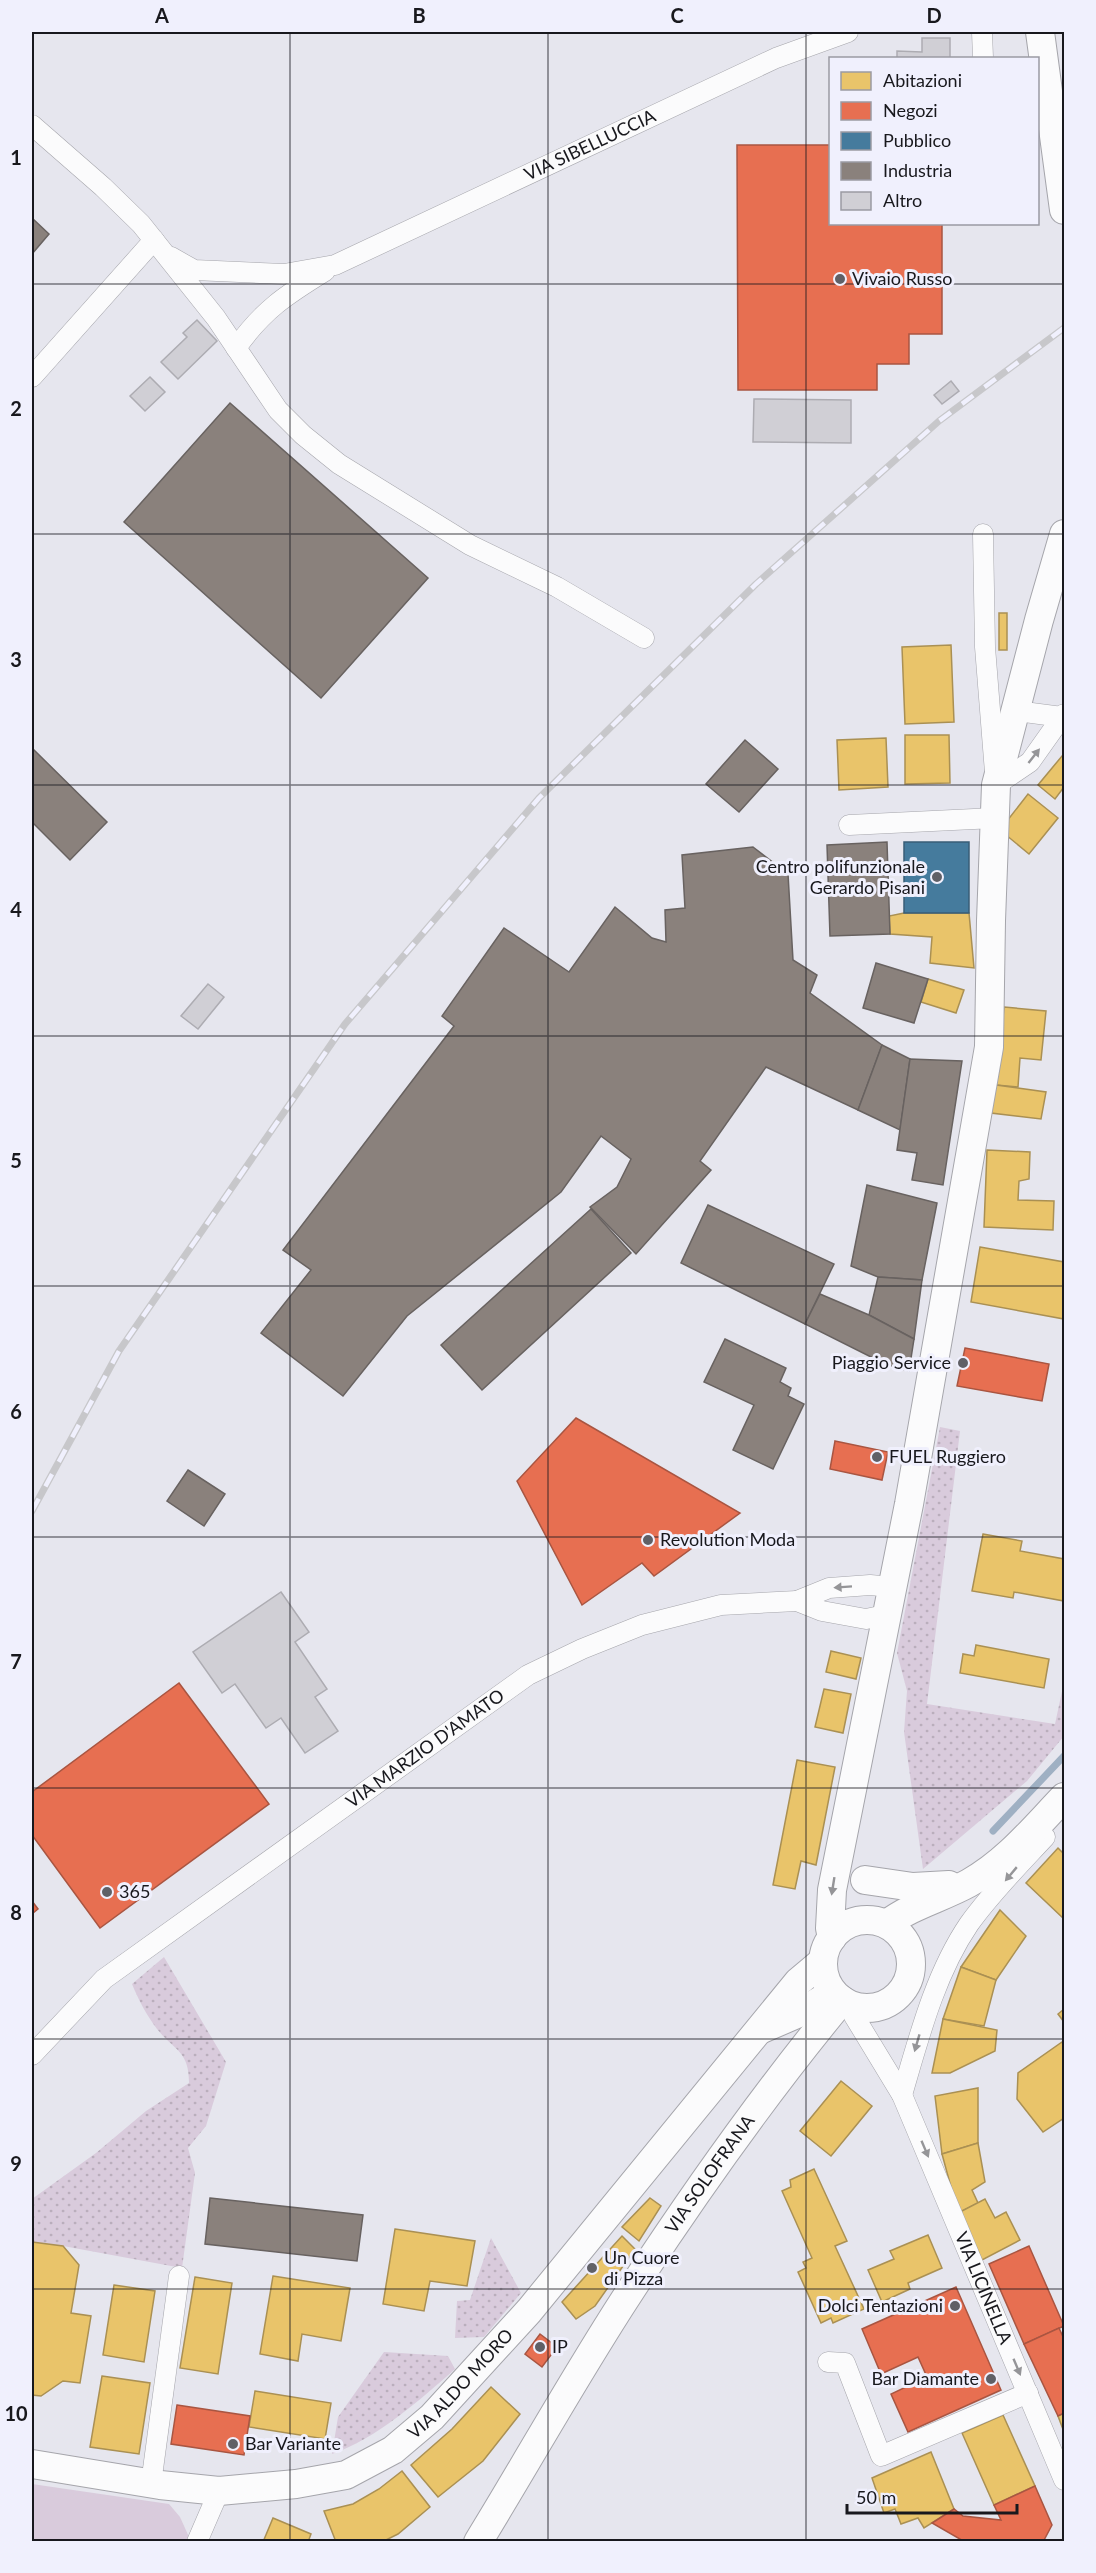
<svg xmlns="http://www.w3.org/2000/svg" width="1096" height="2573" font-family="Lato,sans-serif">
	<style>
		.grass { fill: url(#grass-dots) }
		.park { fill: #d9cbdc }
		.homes { fill: #e9c46a; stroke: #aa9053; stroke-width: 1.5 }
		.shops { fill: #e76f51; stroke: #a95541; stroke-width: 1.5 }
		.public { fill: #457b9d; stroke: #385d77; stroke-width: 1.5 }
		.industry { fill: #8a817c; stroke: #686260; stroke-width: 1.5 }
		.lines { fill: none; stroke-linecap: round; stroke-linejoin: round }
		.stream { stroke: #9fb0c3; stroke-width: 7 }
		.building { fill: #d0cfd5; stroke: #adacb2; stroke-width: 1.5 }
		.street-casing { stroke: #a5a5ab; stroke-width: 21 }
		.secondary-casing { stroke: #a5a5ab; stroke-width: 30 }
		.street { stroke: #fbfbfc; stroke-width: 20 }
		.secondary { stroke: #fbfbfc; stroke-width: 28 }
		.rail-casing { stroke: #c7c7ca; stroke-width: 7 }
		.rail { stroke: #f0f0fd; stroke-width: 4.5; stroke-dasharray: 14; stroke-linecap: butt }
		.oneway { fill: #959598 }
		.grid { fill: none; stroke: #18181d; stroke-width: 1.5; stroke-opacity: 0.55 }
		.poi-dot { fill: #606066; stroke: #f0f0fd; stroke-width: 2 }
		.labels { text-anchor: middle; stroke-width: 6; stroke-linejoin: round; paint-order: stroke }
		.street-label { font-size: 18px; fill: #18181d; stroke: #f0f0fd }
		.poi-label { font-size: 18px; fill: #18181d; stroke: #f0f0fd; text-anchor: start }
		.neatline { fill: none; stroke: #18181d; stroke-width: 2 }
		.grid-label { font-size: 20px; text-anchor: middle; font-weight: bold; fill: #18181d }
	</style>
	<defs>
		<pattern id="grass-dots" width="8" height="8" patternUnits="userSpaceOnUse" patternTransform="scale(1.5)"><rect width="8" height="8" fill="#d9cbdc"/><path d="M2 2h.1M6 6h.1" fill="none" stroke="#baaebc" stroke-width="1.8" stroke-linecap="round"/></pattern>
	</defs>
	<rect width="100%" height="100%" fill="#e6e6ee"/>
	<g class="grass">
		<polygon points="940,1427 960,1431 927,1704 1055,1724 1064,1682 1064,1736 1027,1781 923,1869 904,1732 907,1691 897,1653"/>
		<path d="M164 1957 226 2062 206 2126 188 2148 195 2173 182 2268 63 2246 32 2244V2199L96 2153 146 2111 189 2083C189 2051 175 2051 157 2029 146 2014 139 2001 132 1984Z"/>
		<polygon points="491,2238 521,2293 484,2337 455,2338 457,2301 470,2300"/>
		<path d="M384 2352 448 2356 455 2369C420 2400 376 2439 332 2454L338 2417Z"/>
	</g>
	<polygon class="park" points="32,2484 169,2504 180,2517 189,2537 186,2542 32,2541"/>
	<g class="homes">
		<rect x="999" y="613" width="8" height="37"/>
		<polygon points="951,645 954,722 905,724 902,647"/>
		<polygon points="905,735 949,735 950,783 905,784"/>
		<polygon points="886,738 888,787 839,790 837,740"/>
		<polygon points="1062,756 1064,758 1064,787 1055,799 1038,785"/>
		<polygon points="1028,794 1058,818 1029,854 1000,830"/>
		<polygon points="904,913 969,913 974,968 930,963 932,937 890,934 889,916"/>
		<polygon points="928,979 964,990 956,1013 921,1002"/>
		<polygon points="1004,1007 1046,1011 1041,1060 1020,1058 1018,1087 996,1085"/>
		<polygon points="996,1085 1046,1092 1041,1119 991,1113"/>
		<polygon points="987,1150 1030,1152 1029,1179 1019,1181 1018,1200 1054,1201 1053,1230 984,1227"/>
		<polygon points="980,1247 1064,1262 1064,1319 971,1302"/>
		<polygon points="983,1534 1022,1541 1020,1551 1064,1559 1064,1601 1014,1592 1013,1598 972,1591"/>
		<polygon points="976,1645 1049,1659 1044,1688 960,1673 963,1654 974,1656"/>
		<polygon points="831,1651 861,1658 856,1679 826,1672"/>
		<polygon points="824,1689 851,1694 843,1733 815,1727"/>
		<polygon points="797,1760 835,1767 816,1865 801,1861 795,1889 773,1885"/>
		<polygon points="1058,1848 1064,1854 1064,1919 1026,1883"/>
		<polygon points="1000,1910 1026,1936 996,1980 961,1967"/>
		<polygon points="961,1967 996,1980 984,2026 943,2019"/>
		<polygon points="1064,2009 1064,2022 1058,2014"/>
		<polygon points="943,2019 997,2030 995,2051 950,2073 932,2073"/>
		<polygon points="1062,2042 1064,2045 1064,2118 1043,2132 1017,2099 1018,2073"/>
		<polygon points="841,2081 872,2106 831,2156 800,2131"/>
		<polygon points="978,2088 978,2143 942,2154 935,2096"/>
		<polygon points="978,2143 985,2182 972,2190 978,2203 958,2213 942,2154"/>
		<polygon points="814,2169 847,2241 835,2246 864,2309 833,2323 831,2318 821,2323 798,2272 806,2268 803,2262 812,2258 782,2191 791,2187 790,2180"/>
		<polygon points="650,2198 661,2206 639,2241 622,2227"/>
		<polygon points="985,2199 995,2218 1006,2212 1020,2240 982,2260 958,2213"/>
		<polygon points="395,2229 475,2241 467,2286 430,2281 424,2311 383,2304"/>
		<polygon points="928,2235 942,2268 908,2283 910,2289 882,2302 868,2270 894,2259 890,2251"/>
		<polygon points="622,2236 635,2249 595,2306 576,2319 562,2302"/>
		<polygon points="32,2242 63,2246 79,2265 71,2313 91,2316 80,2383 63,2381 41,2396 32,2395"/>
		<polygon points="273,2276 350,2288 341,2341 302,2334 298,2361 260,2354"/>
		<polygon points="195,2277 232,2283 218,2374 180,2368"/>
		<polygon points="114,2285 155,2291 144,2362 103,2355"/>
		<polygon points="102,2376 150,2383 139,2454 90,2447"/>
		<polygon points="491,2387 520,2414 483,2461 438,2497 411,2465 452,2429"/>
		<polygon points="255,2391 331,2403 325,2439 249,2427"/>
		<polygon points="1064,2413 1064,2432 1058,2416"/>
		<polygon points="1003,2415 1035,2486 994,2505 962,2433"/>
		<polygon points="931,2452 954,2509 924,2528 918,2518 901,2524 895,2509 884,2513 872,2478"/>
		<polygon points="402,2471 430,2507 398,2534 382,2542 336,2542 324,2511 353,2504 379,2489"/>
		<polygon points="273,2518 311,2534 308,2542 263,2542"/>
	</g>
	<g class="shops">
		<polygon points="737,145 830,145 830,224 942,224 942,334 909,334 909,364 877,364 877,390 738,390"/>
		<polygon points="965,1348 1049,1364 1042,1401 957,1386"/>
		<polygon points="576,1418 740,1513 654,1576 642,1563 582,1605 517,1481"/>
		<polygon points="835,1441 888,1452 882,1480 830,1469"/>
		<polygon points="179,1683 269,1804 100,1928 32,1835 32,1792"/>
		<polygon points="32,1901 38,1909 32,1914"/>
		<polygon points="1029,2246 1064,2326 1024,2344 989,2264"/>
		<polygon points="956,2287 1001,2390 908,2432 891,2394 927,2377 918,2357 881,2374 862,2329"/>
		<polygon points="1059,2328 1064,2339 1064,2413 1058,2416 1024,2344"/>
		<polygon points="540,2334 557,2347 542,2367 525,2354"/>
		<polygon points="177,2405 250,2416 244,2455 171,2444"/>
		<polygon points="1035,2486 1052,2525 1043,2542 965,2542 932,2523 954,2509 963,2516 1001,2520 994,2505"/>
	</g>
	<rect class="public" x="904" y="842" width="65" height="71"/>
	<g class="industry">
		<polygon points="32,218 49,234 32,254"/>
		<polygon points="230,403 428,578 321,698 124,522"/>
		<polygon points="745,740 778,769 739,812 706,784"/>
		<polygon points="32,748 107,822 70,860 32,822"/>
		<polygon points="887,842 890,934 830,936 827,845"/>
		<polygon points="753,847 788,874 793,960 817,975 810,993 882,1045 858,1110 766,1067 700,1161 711,1170 636,1254 590,1207 617,1187 631,1159 601,1136 561,1192 407,1316 343,1396 261,1333 311,1270 283,1250 454,1026 442,1016 504,928 569,972 615,907 652,938 666,942 665,910 685,908 682,855"/>
		<polygon points="876,963 928,979 914,1023 863,1008"/>
		<polygon points="882,1045 910,1059 900,1130 858,1110"/>
		<polygon points="910,1059 962,1061 943,1185 912,1180 917,1153 897,1150"/>
		<polygon points="867,1185 937,1203 922,1280 878,1277 851,1266"/>
		<polygon points="708,1205 834,1264 805,1324 681,1263"/>
		<polygon points="591,1209 631,1253 482,1390 441,1345"/>
		<polygon points="878,1277 922,1280 914,1339 869,1315"/>
		<polygon points="820,1294 869,1315 914,1339 909,1371 885,1364 805,1324"/>
		<polygon points="725,1339 786,1368 780,1382 791,1388 788,1396 804,1404 773,1469 733,1450 754,1405 704,1382"/>
		<polygon points="188,1470 225,1494 204,1526 167,1501"/>
		<polygon points="210,2198 363,2215 357,2261 205,2244"/>
	</g>
	<g class="lines">
		<polyline class="stream" points="993,1831 1064,1756"/>
	</g>
	<g class="building">
		<polygon points="922,38 950,38 950,58 897,58 897,51 922,52"/>
		<polygon points="197,320 217,341 178,379 161,362 187,337 183,333"/>
		<polygon points="150,377 165,392 145,411 130,396"/>
		<polygon points="951,381 959,391 942,404 934,395"/>
		<polygon points="754,399 851,400 851,443 753,442"/>
		<polygon points="208,984 224,997 198,1029 181,1016"/>
		<polygon points="281,1592 309,1632 295,1642 327,1689 315,1697 338,1731 305,1753 281,1718 266,1728 235,1684 222,1693 193,1652"/>
	</g>
	<g class="lines">
		<defs>
			<g id="street">
				<polyline points="982,32 983,58"/>
				<polyline points="32,125 103,187 141,224 216,318 278,410 303,435 339,464 470,545 557,587 644,638"/>
				<path id="s1" d="M171 257 194 270 284 274 335 265 776 58 848 32"/>
				<path d="M236 348C263 310 286 295 325 271"/>
				<polyline points="32,377 154,240"/>
				<polyline points="983,534 985,647 996,785 1030,762 1064,714"/>
				<polyline points="1016,711 1062,717"/>
				<polyline points="849,825 995,818"/>
				<polyline points="797,1601 829,1588 870,1585 892,1587"/>
				<path id="s2" d="M855 2006 854 2016 902 2095 1064 2480"/>
				<path id="s3" d="M32 2055 104 1979 528 1675 582 1649 642 1625 721 1605 797 1601 822 1611 866 1619 885 1615"/>
				<path d="M902 2095C919 2037 935 1974 969 1924 991 1893 1020 1864 1045 1837"/>
				<polyline points="828,2362 845,2363 881,2456 1028,2393"/>
				<polyline points="151,2484 179,2276"/>
				<polyline points="197,2542 219,2491"/>
			</g>
			<g id="secondary">
				<polyline points="1040,32 1064,210"/>
				<polyline points="865,1880 913,1887 949,1885"/>
				<circle cx="867" cy="1964" r="44"/>
				<path d="M887 1924C912 1905 942 1898 969 1883 1007 1862 1035 1827 1064 1797"/>
				<polyline points="832,1938 830,1928 832,1890 909,1504 989,1047 991,921 996,785 1039,620 1064,534"/>
				<polyline points="762,2029 799,2013 833,1993"/>
				<path id="s4" d="M32 2464 160 2485 219 2491 296 2484 346 2475 393 2450 432 2417 529 2311 798 1982 823 1961"/>
				<path id="s5" d="M478 2542C529 2459 576 2374 629 2293 695 2192 765 2093 842 2000"/>
			</g>
		</defs>
		<use href="#street" class="street-casing"/>
		<use href="#secondary" class="secondary-casing"/>
		<use href="#street" class="street"/>
		<use href="#secondary" class="secondary"/>
		<defs>
			<polyline id="rail" points="32,1511 119,1351 345,1024 539,798 756,584 939,421 1064,328"/>
		</defs>
		<use href="#rail" class="rail-casing"/>
		<use href="#rail" class="rail"/>
	</g>
	<defs><path id="oneway-solid" d="M-6-.8H1V-3.2L6.5 0L1 3.2V.8H-6Z" transform="scale(1.5)"/></defs>
	<g class="oneway">
		<use href="#oneway-solid" transform="translate(1034 756) rotate(-52)"/>
		<use href="#oneway-solid" transform="translate(843 1587) rotate(176)"/>
		<use href="#oneway-solid" transform="translate(1011 1874) rotate(130)"/>
		<use href="#oneway-solid" transform="translate(833 1886) rotate(99)"/>
		<use href="#oneway-solid" transform="translate(917 2043) rotate(106)"/>
		<use href="#oneway-solid" transform="translate(925 2149) rotate(67)"/>
		<use href="#oneway-solid" transform="translate(1017 2367) rotate(67)"/>
	</g>
	<path class="grid" d="M290 32V2542M548 32V2542M806 32V2542M32 284H1064M32 534H1064M32 785H1064M32 1036H1064M32 1286H1064M32 1537H1064M32 1788H1064M32 2039H1064M32 2289H1064"/>
	<g class="poi-dot">
		<circle cx="840" cy="279" r="6"/>
		<circle cx="937" cy="877" r="6"/>
		<circle cx="963" cy="1363" r="6"/>
		<circle cx="877" cy="1457" r="6"/>
		<circle cx="648" cy="1540" r="6"/>
		<circle cx="107" cy="1892" r="6"/>
		<circle cx="592" cy="2268" r="6"/>
		<circle cx="955" cy="2306" r="6"/>
		<circle cx="540" cy="2347" r="6"/>
		<circle cx="991" cy="2379" r="6"/>
		<circle cx="233" cy="2444" r="6"/>
	</g>
	<g class="labels">
		<g class="street-label">
			<text dy="6" stroke="none"><textPath href="#s1" startOffset="450">VIA SIBELLUCCIA</textPath></text>
			<text dy="6" stroke="none"><textPath href="#s3" startOffset="500">VIA MARZIO D'AMATO</textPath></text>
			<text dy="6" stroke="none"><textPath href="#s5" startOffset="435">VIA SOLOFRANA</textPath></text>
			<text dy="6" stroke="none"><textPath href="#s2" startOffset="312">VIA LICINELLA</textPath></text>
			<text dy="6" stroke="none"><textPath href="#s4" startOffset="465">VIA ALDO MORO</textPath></text>
		</g>
		<g class="poi-label">
			<text x="852" y="285">Vivaio Russo</text>
			<text x="925" y="873" text-anchor="end">Centro polifunzionale<tspan x="925" dy="21">Gerardo Pisani</tspan></text>
			<text x="951" y="1369" text-anchor="end">Piaggio Service</text>
			<text x="889" y="1463">FUEL Ruggiero</text>
			<text x="660" y="1546">Revolution Moda</text>
			<text x="119" y="1898">365</text>
			<text x="604" y="2264">Un Cuore<tspan x="604" dy="21">di Pizza</tspan></text>
			<text x="943" y="2312" text-anchor="end">Dolci Tentazioni</text>
			<text x="552" y="2353">IP</text>
			<text x="979" y="2385" text-anchor="end">Bar Diamante</text>
			<text x="245" y="2450">Bar Variante</text>
		</g>
	</g>
	<rect width="1096" height="2573" fill="none" stroke="#f0f0fd" stroke-width="66"/>
	<rect x="829" y="57" width="210" height="168" fill="#f0f0fd" stroke="#9a9aa3" stroke-width="1.5"/>
	<rect x="841" y="72" width="30" height="18" fill="#e9c46a" stroke="#9a9aa3" stroke-width="1.5"/>
	<text x="883" y="87" font-size="18" fill="#18181d">Abitazioni</text>
	<rect x="841" y="102" width="30" height="18" fill="#e76f51" stroke="#9a9aa3" stroke-width="1.5"/>
	<text x="883" y="117" font-size="18" fill="#18181d">Negozi</text>
	<rect x="841" y="132" width="30" height="18" fill="#457b9d" stroke="#9a9aa3" stroke-width="1.5"/>
	<text x="883" y="147" font-size="18" fill="#18181d">Pubblico</text>
	<rect x="841" y="162" width="30" height="18" fill="#8a817c" stroke="#9a9aa3" stroke-width="1.5"/>
	<text x="883" y="177" font-size="18" fill="#18181d">Industria</text>
	<rect x="841" y="192" width="30" height="18" fill="#d0cfd5" stroke="#9a9aa3" stroke-width="1.5"/>
	<text x="883" y="207" font-size="18" fill="#18181d">Altro</text>
	<path d="M847 2504v9h170v-9" fill="none" stroke="#18181d" stroke-width="3"/>
	<text x="856" y="2504" font-size="18" fill="#18181d" stroke="#f0f0fd" stroke-width="4.5" paint-order="stroke">50 m</text>
	<rect x="33" y="33" width="1030" height="2507" class="neatline"/>
	<g class="grid-label">
		<text x="162" y="23">A</text>
		<text x="419" y="23">B</text>
		<text x="677" y="23">C</text>
		<text x="934" y="23">D</text>
		<text x="16" y="165">1</text>
		<text x="16" y="416">2</text>
		<text x="16" y="667">3</text>
		<text x="16" y="917">4</text>
		<text x="16" y="1168">5</text>
		<text x="16" y="1419">6</text>
		<text x="16" y="1669">7</text>
		<text x="16" y="1920">8</text>
		<text x="16" y="2171">9</text>
		<text x="16" y="2421">10</text>
	</g>
</svg>
